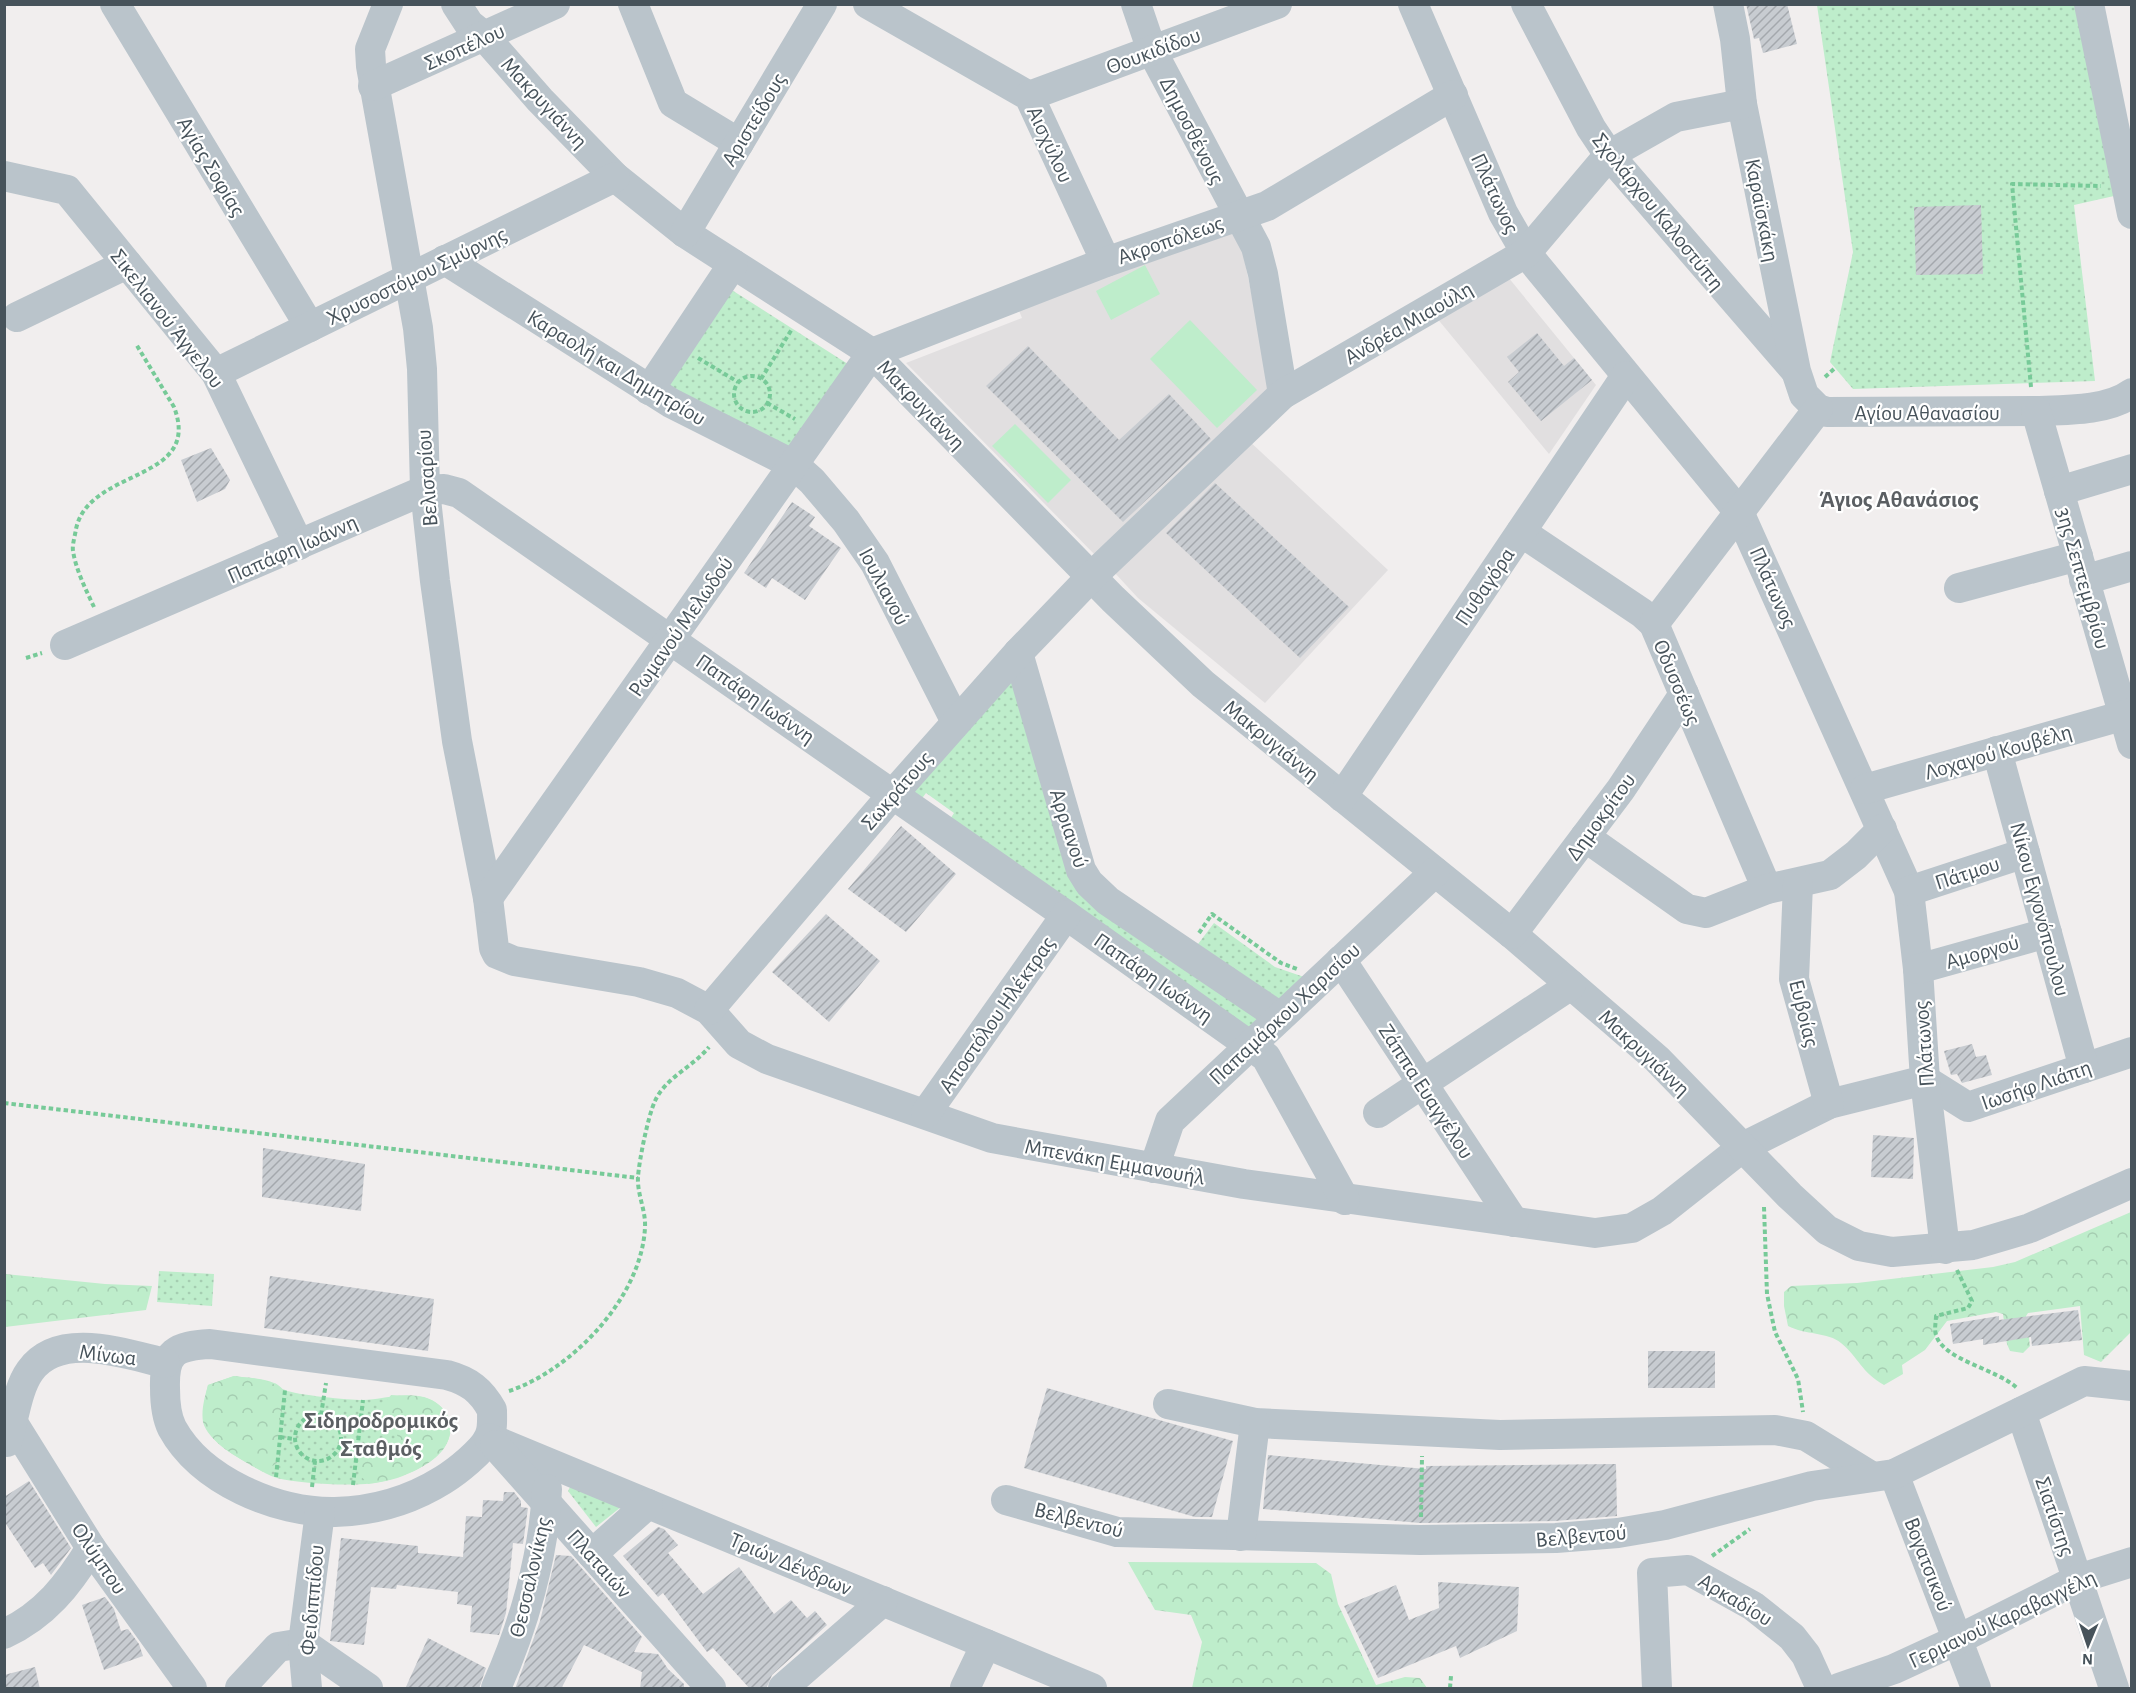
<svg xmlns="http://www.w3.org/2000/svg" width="2136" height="1693" font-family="'Alegreya Sans',sans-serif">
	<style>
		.education { fill: #e1dfe0 }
		.green { fill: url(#green-dots) }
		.forest { fill: url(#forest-crowns) }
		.pitch { fill: #beedcb }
		.building { fill: url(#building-hatch) }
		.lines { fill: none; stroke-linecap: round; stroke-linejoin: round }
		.path { stroke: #77ca98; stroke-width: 4; stroke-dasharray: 4.5 3; stroke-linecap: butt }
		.minor { stroke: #bac4cb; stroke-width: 30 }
		.labels { text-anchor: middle; stroke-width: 4.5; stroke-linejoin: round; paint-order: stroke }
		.street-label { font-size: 22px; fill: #47535b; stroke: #fff }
		.neighbourhood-label { font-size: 24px; font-weight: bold; fill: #5b5f63; stroke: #fff }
	</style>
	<defs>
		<pattern id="green-dots" width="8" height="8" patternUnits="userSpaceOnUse" patternTransform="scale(1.5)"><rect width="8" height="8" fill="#beedcb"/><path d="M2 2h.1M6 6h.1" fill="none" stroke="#a5cdb1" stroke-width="1.8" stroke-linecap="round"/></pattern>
		<pattern id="forest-crowns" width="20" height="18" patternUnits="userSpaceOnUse" patternTransform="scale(1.5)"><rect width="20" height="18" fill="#beedcb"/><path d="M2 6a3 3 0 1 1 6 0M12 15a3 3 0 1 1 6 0" fill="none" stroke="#a5cdb1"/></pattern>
		<pattern id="building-hatch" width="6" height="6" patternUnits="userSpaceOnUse" patternTransform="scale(1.5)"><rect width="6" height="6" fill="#c8ccd1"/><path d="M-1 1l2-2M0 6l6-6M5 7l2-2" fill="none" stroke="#a4a8ad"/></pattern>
	</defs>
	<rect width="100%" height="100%" fill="#f1eeee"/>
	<g class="education">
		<polygon points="1237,225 1273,395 1099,559 906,363 1022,318 1018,308"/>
		<polygon points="1508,277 1596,385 1549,454 1436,317"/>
		<polygon points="1247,439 1388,570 1265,703 1138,598 1114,572"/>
	</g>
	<g class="green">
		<polygon points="1817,5 2077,5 2114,196 2074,205 2095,381 1853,389 1830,362 1853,252"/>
		<polygon points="727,287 851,366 790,454 661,388"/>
		<polygon points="1011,673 1069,867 1264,1016 1252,1031 949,821 954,813 926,793 920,801 911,790"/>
		<polygon points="1214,923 1275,967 1304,977 1279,1001 1195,948"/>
		<polygon points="159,1271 214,1274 212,1306 157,1302"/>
		<path d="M234 1376C247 1378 263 1378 274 1383 279 1384 281 1389 285 1390 295 1395 350 1400 362 1400 383 1400 404 1391 426 1398 438 1402 447 1410 450 1422 457 1455 407 1478 381 1482 356 1487 302 1484 277 1478 266 1475 254 1466 244 1461 207 1440 198 1427 208 1385Z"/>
		<polygon points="571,1485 621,1507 596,1527 568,1491"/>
	</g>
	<g class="forest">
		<path d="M2131 1212V1332L2101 1362 2084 1355 2080 1306 2028 1313 2026 1316 2030 1346 2023 1353 2010 1351 2007 1344 2003 1314 1996 1312 1947 1321 1925 1350 1902 1365 1903 1374 1884 1385C1861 1372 1859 1358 1841 1343 1828 1332 1805 1335 1788 1326L1784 1306V1292L1791 1286 1857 1283 1993 1267 2015 1262Z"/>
		<polygon points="5,1274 105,1284 152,1286 146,1310 5,1327"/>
		<path d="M234 1376C255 1379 274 1378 288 1396L279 1418 282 1446 277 1463 263 1472C246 1462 208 1443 203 1422 201 1410 205 1396 208 1385Z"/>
		<path d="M391 1395C402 1396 414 1395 424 1397 435 1400 447 1409 449 1421 459 1461 398 1480 368 1484L360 1475 361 1465 398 1437 390 1422 381 1415 383 1406Z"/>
		<polygon points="1128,1562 1316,1563 1331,1574 1338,1604 1376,1685 1405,1677 1420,1678 1427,1688 1192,1688 1202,1642 1191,1615 1155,1610"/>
	</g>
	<g class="pitch">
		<polygon points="1145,265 1160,294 1111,320 1096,291"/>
		<polygon points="1190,320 1257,390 1217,428 1150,359"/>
		<polygon points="1015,424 1071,480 1048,503 992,446"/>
	</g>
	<g class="building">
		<polygon points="1746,4 1787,4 1797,44 1763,53 1759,38 1754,39"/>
		<polygon points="1981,205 1983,274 1916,275 1914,207"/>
		<polygon points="1537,333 1564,366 1574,358 1592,380 1541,421 1508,382 1519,372 1507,357"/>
		<polygon points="1028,346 1119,440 1169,394 1211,439 1123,522 986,386"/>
		<polygon points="211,448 230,480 225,489 197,502 181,460"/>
		<polygon points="1215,483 1349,607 1300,658 1166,533"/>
		<polygon points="792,502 815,517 809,526 841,548 805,600 772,578 766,588 744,573"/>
		<polygon points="901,826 956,874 906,932 848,889"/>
		<polygon points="826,914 880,961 829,1022 772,972"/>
		<polygon points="1972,1044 1976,1057 1986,1055 1992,1075 1962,1083 1957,1074 1951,1075 1944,1051"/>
		<polygon points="1873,1135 1914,1138 1913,1179 1871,1177"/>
		<polygon points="263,1148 365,1164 361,1211 262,1197"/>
		<polygon points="270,1276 434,1299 428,1351 264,1328"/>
		<polygon points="2078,1310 2082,1340 2032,1346 2031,1337 1983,1345 1983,1339 1953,1344 1950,1324 1999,1316 1999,1320"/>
		<rect x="1648" y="1351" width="67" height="37"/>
		<polygon points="1047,1388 1233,1441 1212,1517 1195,1517 1024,1468"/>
		<polygon points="1268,1455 1426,1469 1426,1466 1616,1464 1617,1516 1555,1521 1420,1523 1263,1509"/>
		<polygon points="29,1481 71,1548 51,1575 43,1563 35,1568 4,1521 4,1497"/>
		<polygon points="504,1492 514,1492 521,1501 521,1507 528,1508 523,1544 513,1543 506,1613 499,1635 470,1632 472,1606 457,1604 458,1592 397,1585 396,1589 371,1587 364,1645 330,1641 341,1538 418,1546 418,1553 463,1557 466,1516 482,1517 483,1500 503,1501"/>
		<polygon points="658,1527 664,1529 678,1545 668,1553 703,1594 739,1567 774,1614 791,1600 807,1618 815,1611 827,1625 772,1675 766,1689 750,1689 713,1648 707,1652 663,1593 658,1597 623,1556"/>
		<polygon points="556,1555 571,1556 642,1637 634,1652 658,1654 668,1669 684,1684 684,1689 640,1689 642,1672 584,1645 561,1689 515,1689 540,1621"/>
		<polygon points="1438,1582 1519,1587 1517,1631 1460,1658 1456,1646 1378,1678 1344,1606 1396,1585 1409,1620 1439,1608"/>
		<polygon points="105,1597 114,1609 121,1631 128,1629 139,1644 143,1656 104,1670 82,1605"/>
		<polygon points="428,1638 486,1668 479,1689 405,1689"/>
		<polygon points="35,1667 40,1689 4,1689 4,1675"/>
	</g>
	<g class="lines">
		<g class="path">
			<polyline points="698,358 738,382"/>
			<circle cx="752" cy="394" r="18"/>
			<polyline points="1825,377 1835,368"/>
			<polyline points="761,379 792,329"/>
			<polyline points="2031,387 2012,184 2101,186"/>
			<polyline points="767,403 795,419"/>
			<path d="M94 607C86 590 76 570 73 551 72 545 75 536 76 529 89 467 203 483 174 407L136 344"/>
			<polyline points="26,658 42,653"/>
			<polyline points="1199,933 1212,914 1281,963 1297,969"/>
			<polyline points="4,1103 638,1178"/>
			<polyline points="1764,1207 1767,1294 1775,1332 1798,1379 1803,1412"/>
			<path d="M1957 1270 1972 1301 1968 1308 1936 1316C1936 1322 1934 1329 1936 1335 1943 1360 1997 1369 2017 1388"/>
			<path d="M509 1391C572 1370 642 1297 645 1227 646 1211 637 1194 638 1177 639 1161 648 1116 655 1101 665 1078 694 1066 709 1047"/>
			<circle cx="318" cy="1438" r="23"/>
			<polyline points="321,1415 326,1383"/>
			<polyline points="280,1437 294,1439"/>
			<polyline points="341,1443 358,1445"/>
			<polyline points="276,1477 285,1390"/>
			<polyline points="353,1485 363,1400"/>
			<polyline points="312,1487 315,1461"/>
			<polyline points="1421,1517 1422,1456"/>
			<polyline points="1712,1556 1750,1529"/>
			<polyline points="1450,1688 1451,1676"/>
		</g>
		<g class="minor">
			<polyline points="115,4 310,327"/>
			<polyline points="388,4 370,49 371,66 418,328 422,369 425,490 435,581 457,741 488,898 494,948 497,954 514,961 639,982 677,993 709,1010 739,1044 767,1059 992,1138 1244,1184 1595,1233 1632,1228 1662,1211 1743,1147 1829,1104 1925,1080 1968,1107 2132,1052"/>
			<polyline points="456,4 469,24 484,36 540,100 615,177 685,233 872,353 1113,599 1203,684 1512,934 1612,1020 1657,1059 1790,1196 1827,1230 1859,1246 1892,1252 1973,1245 2030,1228 2132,1183"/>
			<polyline points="633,4 673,103 739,143"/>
			<polyline points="868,4 1029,96 1106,262"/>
			<polyline points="1136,4 1152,51 1256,247 1263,274 1283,394"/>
			<polyline points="1413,4 1503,213 1526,253 1739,512 1909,891 1918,969 1925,1080 1945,1249"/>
			<polyline points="1526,4 1591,128 1609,155 1794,369"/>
			<path d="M1728 4 1735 39 1742 104 1796 371 1804 395 1818 409 1827 412 2036 411C2065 410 2108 411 2132 393"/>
			<polyline points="2089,4 2132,214"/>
			<polyline points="373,86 555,4"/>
			<polyline points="1029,96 1277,4"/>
			<polyline points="4,176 67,190 216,373 299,545"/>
			<polyline points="685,233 822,4"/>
			<polyline points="445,260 671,403 794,465 812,481 846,521 875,563 956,722"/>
			<polyline points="17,317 127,264"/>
			<polyline points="216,373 615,177"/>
			<polyline points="649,390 733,264"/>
			<polyline points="2036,411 2132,744"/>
			<polyline points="2059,491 2132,469"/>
			<polyline points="1521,532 1642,613 1654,624 1767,889"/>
			<polyline points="2084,580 2132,566"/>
			<polyline points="1959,588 2078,556"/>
			<polyline points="1654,624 1818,409"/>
			<polyline points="65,645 425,490 444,489 459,493 1066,915 1266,1057 1345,1200"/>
			<polyline points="1018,653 1081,870 1089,883 1108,901 1280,1017"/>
			<polyline points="1997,751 2084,1068"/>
			<polyline points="1865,789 2132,713"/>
			<polyline points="1342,797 1626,376"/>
			<polyline points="1585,837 1687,909 1706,913 1767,889 1830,875 1856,855 1882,829"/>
			<polyline points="1798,884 1794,979 1829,1104"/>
			<polyline points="1909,891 2025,853"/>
			<polyline points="488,898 872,353 1106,262 1267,206 1453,95"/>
			<polyline points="1512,934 1621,789 1684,694"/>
			<polyline points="1341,960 1514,1222"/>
			<polyline points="1918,969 2047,933"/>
			<polyline points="709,1010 893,794 1018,653 1091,577 1283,394 1526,253 1609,155 1676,117 1742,104"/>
			<polyline points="926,1113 1066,915"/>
			<polyline points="1378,1113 1571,985"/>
			<polyline points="1154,1168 1170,1121 1435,872"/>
			<path d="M210 1344 447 1375C469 1381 481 1390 492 1410 492 1419 493 1429 489 1437 483 1451 456 1472 443 1480 411 1500 373 1511 335 1512 277 1513 201 1481 172 1428 166 1416 165 1401 165 1388 164 1351 176 1346 210 1344Z"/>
			<polyline points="1168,1404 1255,1423 1500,1435 1775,1430 1806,1436 1871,1476"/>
			<polyline points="2021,1412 2114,1688"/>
			<polyline points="13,1423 91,1548 192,1688"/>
			<polyline points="489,1438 1092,1688"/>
			<path d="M7 1442C14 1420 17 1389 30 1371 59 1330 125 1354 165 1363"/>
			<polyline points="495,1445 711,1688"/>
			<polyline points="1894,1474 1976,1688"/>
			<polyline points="1006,1500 1117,1532 1420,1540 1556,1538 1618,1533 1665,1525 1812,1486 1894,1474 2084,1381 2132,1386"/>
			<polyline points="1241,1536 1255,1423"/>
			<polyline points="592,1554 648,1504"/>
			<path d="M4 1634C45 1615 68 1585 91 1548"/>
			<polyline points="303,1643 368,1688"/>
			<polyline points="240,1688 278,1647 303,1643"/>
			<polyline points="307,1688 303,1643 320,1512"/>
			<path d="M496 1688C523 1628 544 1556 547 1489"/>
			<polyline points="783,1688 883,1601"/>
			<polyline points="965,1688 986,1644"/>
			<polyline points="1657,1688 1652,1573 1688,1570 1753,1606 1792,1637 1806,1655 1821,1688"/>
			<polyline points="1839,1688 1894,1669 1957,1640 2078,1579 2132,1562"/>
		</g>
	</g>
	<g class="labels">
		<g class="street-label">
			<text transform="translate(464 46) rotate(-24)" y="8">Σκοπέλου</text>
			<text transform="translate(1153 50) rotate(-20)" y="8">Θουκιδίδου</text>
			<text transform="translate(545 102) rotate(47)" y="8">Μακρυγιάννη</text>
			<text transform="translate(753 119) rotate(-59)" y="8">Αριστείδους</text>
			<text transform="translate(1193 130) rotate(63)" y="8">Δημοσθένους</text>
			<text transform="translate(1051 144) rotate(65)" y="8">Αισχύλου</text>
			<text transform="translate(212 166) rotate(59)" y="8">Αγίας Σοφίας</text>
			<text transform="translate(1496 193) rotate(65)" y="8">Πλάτωνος</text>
			<text transform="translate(1763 210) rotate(79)" y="8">Καραϊσκάκη</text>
			<text transform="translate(1659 211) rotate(51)" y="8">Σχολάρχου Καλοστύπη</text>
			<text transform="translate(1170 239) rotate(-19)" y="8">Ακροπόλεως</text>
			<text transform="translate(416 275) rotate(-26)" y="8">Χρυσοστόμου Σμύρνης</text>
			<text transform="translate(168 318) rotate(52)" y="8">Σικελιανού Άγγελου</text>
			<text transform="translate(1408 322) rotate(-30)" y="8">Ανδρέα Μιαούλη</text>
			<text transform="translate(617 367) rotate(31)" y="8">Καραολή και Δημητρίου</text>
			<text transform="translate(922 404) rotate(46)" y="8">Μακρυγιάννη</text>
			<text x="1927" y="420">Αγίου Αθανασίου</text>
			<text transform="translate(426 478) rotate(-94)" y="8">Βελισαρίου</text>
			<text transform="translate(292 548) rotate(-24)" y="8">Παπάφη Ιωάννη</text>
			<text transform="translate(2084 578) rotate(74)" y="8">3ης Σεπτεμβρίου</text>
			<text transform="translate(885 586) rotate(62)" y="8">Ιουλιανού</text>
			<text transform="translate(1484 586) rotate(-56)" y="8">Πυθαγόρα</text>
			<text transform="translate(1774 587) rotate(66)" y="8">Πλάτωνος</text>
			<text transform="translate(680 626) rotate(-55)" y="8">Ρωμανού Μελωδού</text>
			<text transform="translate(1678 682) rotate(67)" y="8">Οδυσσέως</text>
			<text transform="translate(756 698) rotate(35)" y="8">Παπάφη Ιωάννη</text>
			<text transform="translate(1272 740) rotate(39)" y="8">Μακρυγιάννη</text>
			<text transform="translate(1998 751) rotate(-16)" y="8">Λοχαγού Κουβέλη</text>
			<text transform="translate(896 790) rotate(-49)" y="8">Σωκράτους</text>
			<text transform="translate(1600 816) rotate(-54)" y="8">Δημοκρίτου</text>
			<text transform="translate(1070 828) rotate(72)" y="8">Αρριανού</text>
			<text transform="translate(1967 872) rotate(-18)" y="8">Πάτμου</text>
			<text transform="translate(2041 909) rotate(75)" y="8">Νίκου Εγγονόπουλου</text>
			<text transform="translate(1982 951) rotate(-16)" y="8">Αμοργού</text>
			<text transform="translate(1154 977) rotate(35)" y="8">Παπάφη Ιωάννη</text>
			<text transform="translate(1284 1013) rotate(-43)" y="8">Παπαμάρκου Χαρισίου</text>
			<text transform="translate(1805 1013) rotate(76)" y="8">Ευβoίας</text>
			<text transform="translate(996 1014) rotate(-55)" y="8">Αποστόλου Ηλέκτρας</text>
			<text transform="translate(1923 1044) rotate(-94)" y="8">Πλάτωνος</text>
			<text transform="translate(1645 1052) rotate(43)" y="8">Μακρυγιάννη</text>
			<text transform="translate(2036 1084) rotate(-19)" y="8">Ιωσήφ Λιάπη</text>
			<text transform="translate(1427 1091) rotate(57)" y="8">Ζάππα Ευαγγέλου</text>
			<text transform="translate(1115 1161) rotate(10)" y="8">Μπενάκη Εμμανουήλ</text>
			<text transform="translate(108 1354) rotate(7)" y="8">Μίνωα</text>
			<text transform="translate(2056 1516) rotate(71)" y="8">Σιατίστης</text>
			<text transform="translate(1079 1519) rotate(14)" y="8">Βελβεντού</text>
			<text transform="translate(1581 1535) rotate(-5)" y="8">Βελβεντού</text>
			<text transform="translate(100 1558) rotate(56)" y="8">Ολύμπου</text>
			<text transform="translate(600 1563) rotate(48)" y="8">Πλαταιών</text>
			<text transform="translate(791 1563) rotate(23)" y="8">Τριών Δένδρων</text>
			<text transform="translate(1929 1564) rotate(69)" y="8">Βογατσικού</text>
			<text transform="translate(529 1577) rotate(-77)" y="8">Θεσσαλονίκης</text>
			<text transform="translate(1736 1599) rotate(31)" y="8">Αρκαδίου</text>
			<text transform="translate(311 1600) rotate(-85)" y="8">Φειδιππίδου</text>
			<text transform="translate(2002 1618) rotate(-25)" y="8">Γερμανού Καραβαγγέλη</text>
		</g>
		<g class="neighbourhood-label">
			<text x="1899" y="507">Άγιος Αθανάσιος</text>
			<text x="381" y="1428">Σιδηροδρομικός<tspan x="381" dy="28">Σταθμός</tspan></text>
		</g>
	</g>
	<rect width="2136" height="1693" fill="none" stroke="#47535b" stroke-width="12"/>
	<g transform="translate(2088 1645) rotate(182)" stroke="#ffffff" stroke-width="4.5" paint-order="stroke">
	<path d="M0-4.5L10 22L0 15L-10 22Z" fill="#47535b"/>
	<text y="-9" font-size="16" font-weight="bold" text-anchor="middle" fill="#47535b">N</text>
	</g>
</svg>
